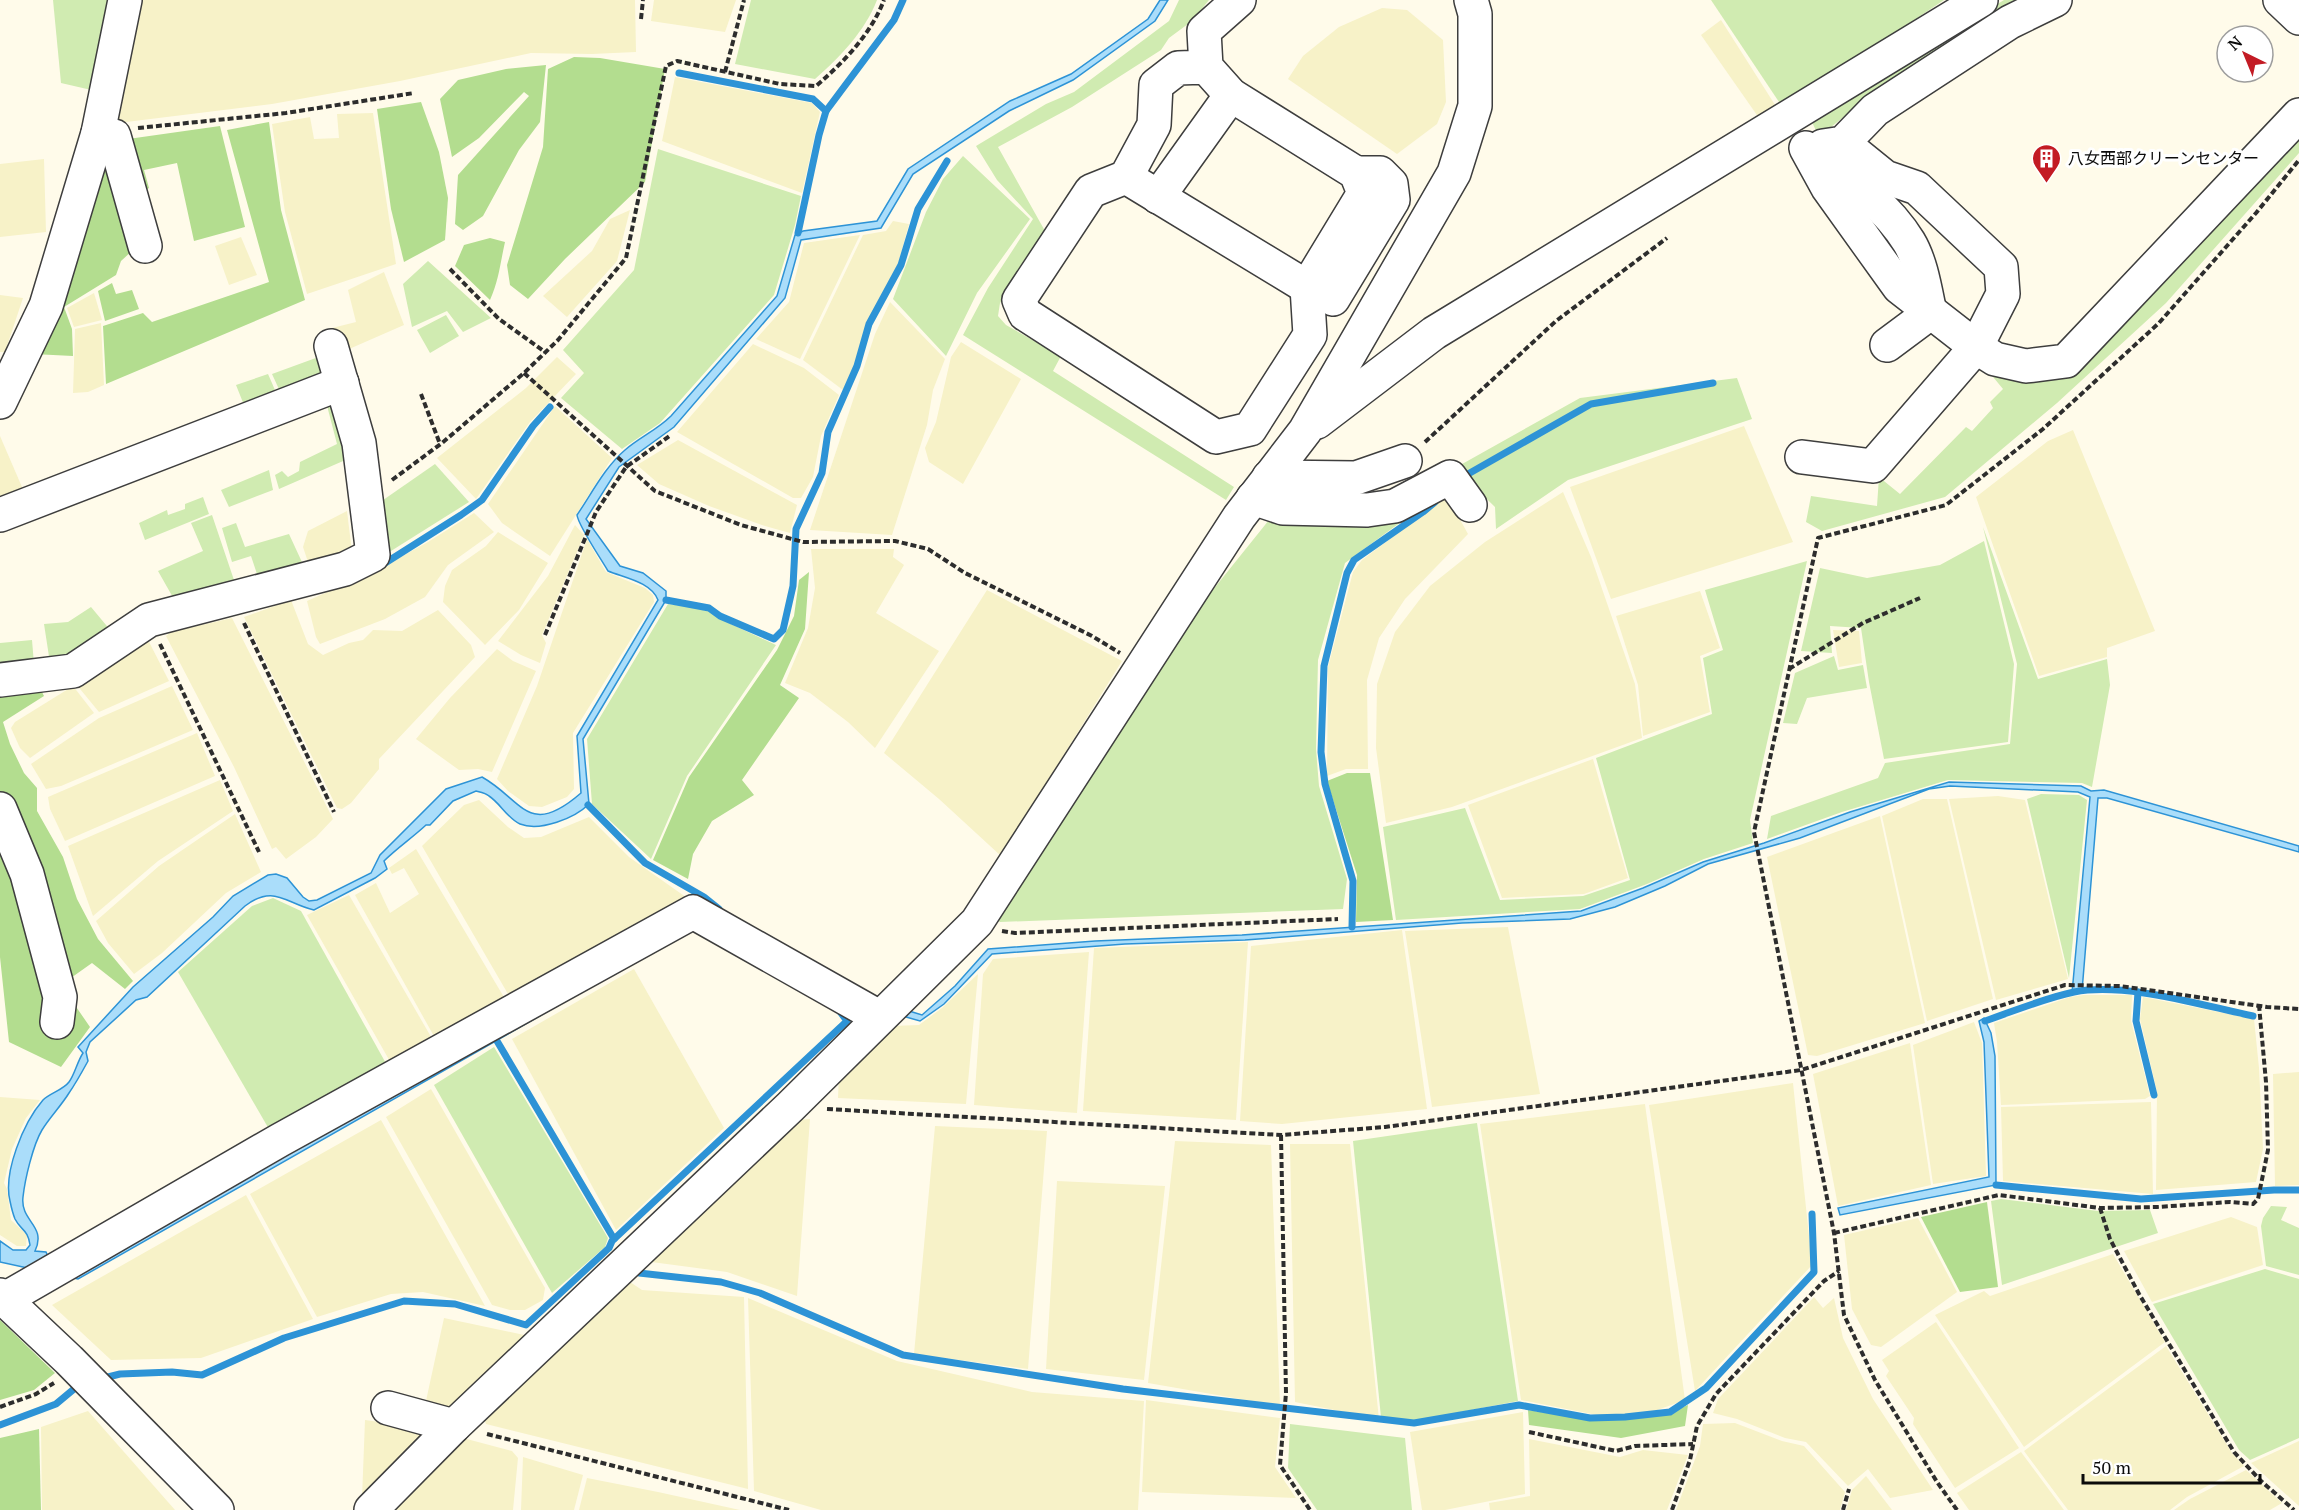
<svg xmlns="http://www.w3.org/2000/svg" width="2299" height="1510" font-family="'PT Serif','Noto Sans JP',serif">
	<style>
		.farmland { fill: #f7f2c8 }
		.green { fill: #d0ebb1 }
		.forest { fill: #b3dd8f }
		.water { fill: #aaddfa; stroke: #2d93d6; stroke-width: 1.5 }
		.lines { fill: none; stroke-linecap: round; stroke-linejoin: round }
		.stream { stroke: #2d93d6; stroke-width: 7 }
		.minor-casing { stroke: #3e3e3e; stroke-width: 36 }
		.path { stroke: #2d2d2d; stroke-width: 4; stroke-dasharray: 6 3; stroke-linecap: butt }
		.minor { stroke: #fff; stroke-width: 33 }
		.labels { text-anchor: middle; stroke-width: 6; stroke-linejoin: round; paint-order: stroke }
		.poi-label { font-size: 16px; fill: #0b0b0b; stroke: #fff; text-anchor: start }
	</style>
	<rect width="100%" height="100%" fill="#fffbea"/>
	<g class="farmland">
		<polygon points="135,0 635,0 636,52 592,54 531,53 400,81 272,104 110,124"/>
		<polygon points="654,0 736,0 725,32 651,21"/>
		<polygon points="1382,8 1407,10 1443,40 1446,102 1437,124 1397,154 1288,79 1303,56 1339,27"/>
		<polygon points="1721,20 1777,108 1759,118 1701,35"/>
		<polygon points="675,77 812,103 820,112 802,193 662,141"/>
		<polygon points="373,113 396,264 307,294 285,212 272,124 310,117 314,139 339,138 337,114"/>
		<polygon points="44,159 46,232 0,237 0,164"/>
		<polygon points="630,210 617,261 567,317 543,296 592,251 610,219"/>
		<polygon points="893,221 909,224 898,264 866,324 855,363 843,390 803,360 863,235 886,231"/>
		<polygon points="860,235 800,359 756,339 789,302 804,243"/>
		<polygon points="241,237 257,275 229,285 215,246"/>
		<polygon points="384,272 404,325 340,353 332,328 356,322 348,290"/>
		<polygon points="94,293 102,320 74,327 67,308"/>
		<polygon points="0,295 23,298 5,352 0,352"/>
		<polygon points="890,302 945,359 933,390 927,425 892,535 810,530 875,334"/>
		<polygon points="101,323 104,385 88,392 73,393 75,329"/>
		<polygon points="961,342 1021,379 963,484 929,462 925,448 936,422 951,357"/>
		<polygon points="753,344 804,368 839,395 821,436 813,477 801,498 793,498 677,432"/>
		<polygon points="557,357 576,374 530,422 476,499 437,458 526,388"/>
		<polygon points="555,406 612,458 550,556 502,523 488,504"/>
		<polygon points="1744,426 1793,542 1611,599 1570,487"/>
		<polygon points="2073,430 2155,631 2107,648 2107,657 2039,676 1976,497 2048,441"/>
		<polygon points="0,436 28,501 0,509"/>
		<polygon points="678,440 797,505 790,533 765,526 709,506 659,484 637,465"/>
		<polygon points="1563,492 1591,557 1635,684 1642,738 1452,807 1386,823 1376,748 1377,684 1395,632 1430,586 1485,542"/>
		<polygon points="1447,496 1468,534 1405,599 1379,638 1367,680 1368,769 1346,769 1327,776 1328,667 1353,572 1362,560"/>
		<polygon points="347,511 352,552 310,568 303,547 308,531"/>
		<polygon points="474,513 494,532 448,565 425,597 385,619 320,644 316,637 307,601 377,570 428,542"/>
		<polygon points="575,525 584,535 542,635 546,643 540,663 521,655 498,641 548,576"/>
		<polygon points="498,532 548,563 519,610 485,645 443,602 445,586 452,570 486,546"/>
		<polygon points="587,539 606,572 645,588 653,595 654,602 573,733 574,789 567,797 542,807 529,806 508,791 497,779 537,686"/>
		<polygon points="811,549 894,549 893,557 904,565 876,613 939,651 875,748 848,722 810,693 785,683 808,628 815,588"/>
		<polygon points="987,590 1122,661 1001,856 939,799 884,753"/>
		<polygon points="1700,591 1720,648 1700,656 1710,712 1643,736 1638,685 1616,616"/>
		<polygon points="291,600 308,644 323,655 349,643 363,640 373,630 402,631 438,610 471,645 475,657 379,759 379,769 351,803 342,809 337,808 244,617"/>
		<polygon points="232,618 333,819 316,837 286,859 276,847 272,849 234,767 166,636 171,632"/>
		<polygon points="1833,630 1859,631 1862,663 1839,667"/>
		<polygon points="146,636 169,681 99,712 76,684"/>
		<polygon points="497,649 513,661 536,671 492,772 478,769 459,770 416,739 450,698"/>
		<polygon points="73,686 94,713 30,758 20,748 11,728 15,722"/>
		<polygon points="172,686 193,730 61,786 46,789 31,764 99,718"/>
		<polygon points="197,733 215,776 65,841 50,809 48,797"/>
		<polygon points="1593,759 1628,878 1584,894 1502,898 1468,805"/>
		<polygon points="220,780 233,811 158,861 93,916 68,846"/>
		<polygon points="1998,796 2025,800 2068,979 1996,1000 1949,799"/>
		<polygon points="1923,799 1947,799 1993,999 1927,1021 1882,816"/>
		<polygon points="479,800 508,827 524,838 541,837 589,817 629,857 690,900 508,994 422,846 464,805"/>
		<polygon points="235,814 261,872 226,893 162,953 134,974 108,943 96,921 159,866"/>
		<polygon points="1880,816 1925,1023 1817,1056 1808,1055 1767,857"/>
		<polygon points="416,849 505,999 435,1038 355,895 376,883 390,913 419,894 404,868 392,874 389,868"/>
		<polygon points="349,895 434,1042 392,1065 307,915"/>
		<polygon points="1508,927 1540,1094 1432,1107 1405,931"/>
		<polygon points="1402,930 1427,1109 1282,1124 1240,1121 1251,946"/>
		<polygon points="1248,942 1236,1120 1083,1111 1094,948"/>
		<polygon points="1089,952 1077,1113 974,1105 983,974 993,959"/>
		<polygon points="634,969 724,1128 616,1230 512,1039"/>
		<polygon points="978,974 966,1104 838,1098 839,1074 892,1026 919,1025 942,1008"/>
		<polygon points="2084,995 2132,995 2131,1021 2150,1096 2145,1099 2001,1105 1997,1042 1994,1023 2070,997"/>
		<polygon points="2143,997 2254,1019 2259,1068 2263,1149 2256,1182 2156,1190 2157,1092 2140,1019"/>
		<polygon points="1974,1022 1982,1043 1986,1176 1933,1184 1913,1045"/>
		<polygon points="1910,1043 1931,1185 1838,1206 1813,1074"/>
		<polygon points="2299,1072 2299,1185 2275,1186 2273,1074"/>
		<polygon points="1793,1083 1812,1265 1695,1391 1649,1105"/>
		<polygon points="431,1089 545,1288 543,1300 525,1310 510,1310 492,1305 386,1117"/>
		<polygon points="0,1097 40,1100 26,1118 12,1149 4,1183 7,1189 11,1220 27,1235 26,1246 17,1246 0,1235"/>
		<polygon points="2151,1102 2153,1194 2003,1181 2001,1107"/>
		<polygon points="1645,1104 1685,1400 1627,1421 1521,1400 1480,1124"/>
		<polygon points="810,1119 797,1296 727,1272 644,1261 792,1120"/>
		<polygon points="381,1120 485,1306 423,1292 391,1294 317,1317 250,1194"/>
		<polygon points="935,1126 1047,1131 1028,1369 914,1354"/>
		<polygon points="1175,1141 1271,1145 1280,1406 1148,1383"/>
		<polygon points="1290,1144 1350,1144 1379,1419 1295,1402"/>
		<polygon points="1057,1181 1165,1186 1144,1380 1046,1369"/>
		<polygon points="246,1195 313,1319 201,1358 111,1360 52,1305"/>
		<polygon points="2231,1217 2257,1227 2263,1265 2152,1302 2124,1251"/>
		<polygon points="1918,1218 1957,1292 1881,1347 1871,1345 1852,1309 1844,1235"/>
		<polygon points="2113,1254 2165,1342 2024,1447 1935,1315 1984,1291 1990,1296"/>
		<polygon points="624,1278 642,1290 744,1297 748,1489 486,1424 483,1414"/>
		<polygon points="1814,1297 1823,1308 1834,1298 1843,1338 1873,1399 1933,1490 1890,1498 1868,1469 1848,1486 1806,1442 1785,1438 1737,1419 1713,1413 1718,1399"/>
		<polygon points="748,1298 897,1361 1032,1392 1144,1401 1138,1510 821,1510 754,1491"/>
		<polygon points="444,1318 529,1336 446,1415 424,1410"/>
		<polygon points="1936,1322 2019,1448 1955,1488 1913,1424 1914,1418 1886,1376 1889,1371 1882,1360"/>
		<polygon points="2166,1346 2232,1453 2244,1466 2187,1497 2170,1510 2068,1510 2024,1451"/>
		<polygon points="1146,1400 1280,1418 1275,1467 1296,1498 1142,1492"/>
		<polygon points="88,1411 175,1510 42,1510 41,1427"/>
		<polygon points="1523,1412 1525,1494 1445,1510 1422,1510 1410,1432"/>
		<polygon points="365,1420 431,1429 362,1498"/>
		<polygon points="1735,1423 1782,1441 1804,1446 1845,1492 1840,1510 1676,1510 1700,1446 1703,1424"/>
		<polygon points="463,1438 512,1451 518,1458 513,1510 392,1510"/>
		<polygon points="1529,1439 1620,1457 1643,1450 1688,1455 1667,1510 1490,1510 1489,1503 1530,1496"/>
		<polygon points="2299,1441 2299,1506 2251,1463"/>
		<polygon points="2021,1452 2064,1510 1969,1510 1957,1493"/>
		<polygon points="523,1457 583,1475 574,1510 521,1510"/>
		<polygon points="2246,1470 2282,1503 2270,1510 2174,1510 2190,1499"/>
		<polygon points="1866,1476 1892,1510 1846,1510 1852,1490"/>
		<polygon points="587,1478 658,1492 740,1510 579,1510"/>
	</g>
	<g class="green">
		<polygon points="53,0 114,0 100,92 61,83"/>
		<path d="M751 0H877C865 31 840 57 815 79L735 64Z"/>
		<polygon points="1179,0 1209,0 1192,21 1169,38 1161,50 1072,107 998,147 1045,231 1000,303 998,316 1006,325 1061,356 1053,371 1234,487 1226,500 963,335 988,288 1033,219 997,180 976,146 1046,104 1074,92 1169,21"/>
		<polygon points="1711,0 1944,0 1783,108"/>
		<polygon points="2004,0 2021,0 1875,91 1819,137 1811,120"/>
		<polygon points="2299,131 2299,153 2166,303 2057,403 1945,497 1822,531 1806,522 1811,496 1877,506 1879,477 1900,494 1966,427 1972,431 1993,408 1990,402 2003,389 1984,366 2037,381 2063,374"/>
		<polygon points="658,149 801,196 795,225 774,295 660,423 622,449 561,398 584,373 563,350 634,270"/>
		<polygon points="963,156 1030,219 977,293 946,356 893,299 926,212 943,179"/>
		<polygon points="428,261 491,318 463,332 447,311 412,327 403,284"/>
		<polygon points="446,315 459,336 430,353 417,330"/>
		<polygon points="324,355 333,378 283,398 272,374"/>
		<polygon points="268,374 278,397 246,410 236,385"/>
		<polygon points="1737,378 1752,419 1568,480 1496,529 1495,507 1455,468 1580,398"/>
		<polygon points="338,395 350,458 279,489 275,475 282,471 288,477 299,471 300,462 337,444 325,398"/>
		<polygon points="435,464 469,502 383,556 376,505"/>
		<polygon points="269,470 273,490 229,507 221,490"/>
		<polygon points="203,497 209,514 145,540 139,523 167,510 168,515 185,509 185,504"/>
		<polygon points="1420,508 1345,563 1318,660 1316,749 1319,786 1347,879 1343,909 1000,922 994,918 1155,662 1273,515"/>
		<polygon points="212,515 236,586 175,601 158,571 203,551 191,523"/>
		<polygon points="236,523 245,547 289,534 307,573 260,583 251,556 232,562 222,528"/>
		<polygon points="1983,527 2038,679 2107,659 2110,685 2092,787 2082,783 1948,780 1842,812 1767,839 1771,816 1878,778 1885,763 2010,744 2017,664"/>
		<polygon points="1984,541 2014,664 2008,742 1884,759 1869,682 1861,628 1830,626 1832,653 1801,651 1820,568 1867,578 1940,565"/>
		<polygon points="1807,561 1750,820 1753,843 1704,859 1647,884 1580,909 1396,920 1383,827 1465,808 1500,900 1583,896 1630,880 1596,758 1712,714 1703,658 1723,650 1705,590"/>
		<polygon points="668,604 708,609 718,618 776,645 687,776 651,859 592,804 587,739"/>
		<polygon points="91,607 111,631 81,655 50,663 44,624 68,622"/>
		<polygon points="32,640 34,664 0,667 0,643"/>
		<polygon points="1834,656 1838,670 1863,665 1867,688 1807,698 1797,724 1783,723 1795,673"/>
		<polygon points="2041,794 2079,795 2087,800 2069,978 2027,799"/>
		<polygon points="273,898 301,911 388,1067 273,1136 178,972 252,906"/>
		<polygon points="494,1047 608,1238 605,1247 552,1293 434,1085"/>
		<polygon points="1477,1123 1518,1401 1414,1421 1381,1417 1353,1141"/>
		<polygon points="2001,1199 2098,1211 2150,1210 2158,1233 2002,1285 1991,1201"/>
		<polygon points="2271,1206 2287,1207 2281,1220 2299,1228 2299,1275 2266,1266 2261,1226 2263,1218"/>
		<polygon points="2265,1269 2299,1279 2299,1438 2250,1460 2239,1450 2153,1304"/>
		<polygon points="1290,1424 1405,1438 1412,1510 1317,1510 1288,1468"/>
	</g>
	<g class="forest">
		<polygon points="574,57 600,58 665,69 645,182 565,259 528,299 510,285 507,265 543,147 548,69"/>
		<polygon points="546,65 540,122 519,150 483,216 463,230 455,224 458,175 529,96 524,92 479,138 452,157 440,99 458,80 506,69"/>
		<polygon points="421,102 439,152 448,198 445,240 404,262 391,209 377,109"/>
		<polygon points="269,122 281,210 305,300 106,384 103,326 143,313 152,322 269,282 227,130"/>
		<polygon points="220,126 245,227 194,241 177,163 144,170 149,188 138,194 121,140"/>
		<polygon points="106,145 133,250 121,261 116,275 64,307 72,329 73,356 33,354"/>
		<path d="M490 238 505 242C500 264 499 280 490 300L455 266 464 245Z"/>
		<polygon points="112,283 116,294 132,290 139,309 105,321 98,291"/>
		<polygon points="809,572 805,629 780,685 799,698 742,780 754,795 712,821 693,854 688,879 653,860 689,777 777,650 794,616 799,580"/>
		<polygon points="41,690 44,696 3,722 10,744 24,773 37,788 37,811 63,857 77,899 98,939 133,981 125,989 92,963 61,985 90,1027 61,1067 9,1042 0,957 0,694"/>
		<polygon points="1347,773 1370,773 1393,920 1356,922 1357,875 1327,781"/>
		<polygon points="1987,1202 1998,1287 1960,1292 1921,1217"/>
		<polygon points="0,1320 55,1373 34,1390 0,1400"/>
		<path d="M1688 1405 1685 1426 1621 1438 1529 1425 1528 1410C1580 1418 1639 1429 1688 1405Z"/>
		<polygon points="39,1429 41,1510 0,1510 0,1438"/>
	</g>
	<g class="water">
		<path d="M1160 0H1168L1155 21 1073 80 1009 111 913 174 881 228 801 240 785 298 674 427 619 467 586 519 620 566 643 573 666 591V600L583 739 589 804C575 818 540 832 520 824 508 819 500 803 489 796 486 793 480 792 476 791L453 801 430 825H426C412 838 397 848 384 861L387 869 375 878 314 910C285 903 274 884 245 906L147 997 136 1000 90 1042 86 1052 88 1061C82 1072 76 1083 69 1093 61 1106 50 1117 42 1130 33 1145 25 1179 23 1197 20 1222 47 1225 35 1251L46 1252 49 1259 629 965 78 1279 0 1262V1241L13 1250H26L30 1245C28 1229 21 1231 15 1219 13 1214 11 1206 10 1201 3 1173 23 1123 43 1100 50 1093 63 1090 69 1082 75 1074 77 1062 83 1053L78 1047 133 987 213 917 233 896 268 875 276 874 287 878 303 897 309 901 317 900 371 873 380 855 446 789 482 777C523 800 528 839 581 793L577 736 658 600C651 582 625 578 608 571 601 559 578 525 577 515 592 493 605 467 625 450 640 437 657 430 671 416L777 296 795 235 803 231 877 221 908 169 1010 101 1071 74 1148 19Z"/>
		<polygon points="1949,782 2081,786 2091,791 2104,790 2299,846 2299,852 2107,798 2098,798 2082,991 2072,993 2090,797 2078,792 1950,786 1929,789 1800,838 1708,864 1665,886 1615,907 1570,919 1462,923 1245,940 1125,944 992,954 944,1004 920,1021 906,1017 909,1011 922,1015 955,986 988,949 1095,941 1242,935 1581,911 1643,888 1703,862 1764,843 1850,812"/>
		<polygon points="1984,1018 1991,1033 1995,1056 1996,1185 1840,1215 1838,1208 1989,1177 1984,1042 1979,1021"/>
	</g>
	<g class="lines">
		<g class="stream">
			<polyline points="679,73 813,99 826,111"/>
			<polyline points="798,233 819,135 826,111 894,20 903,0"/>
			<polyline points="1461,478 1591,404 1713,383"/>
			<polyline points="382,565 461,515 482,500 533,426 550,407"/>
			<polyline points="666,600 709,608 720,616 774,639 783,630 793,586 796,529 822,473 828,432 857,366 869,324 901,265 918,209 947,161"/>
			<polyline points="588,805 645,863 704,897 719,909"/>
			<polyline points="1352,927 1353,881 1325,784 1321,752 1324,666 1347,573 1354,560 1423,512 1435,502"/>
			<polyline points="2138,992 2136,1021 2154,1095"/>
			<path d="M1985 1021C2014 1011 2045 998 2074 992 2126 982 2200 1005 2253 1016"/>
			<polyline points="497,1041 614,1239"/>
			<polyline points="1996,1185 2141,1199 2274,1190 2299,1190"/>
			<polyline points="639,1273 721,1282 760,1293 903,1355 1123,1389 1414,1423 1519,1405 1590,1418 1625,1417 1670,1412 1706,1388 1814,1272 1812,1214"/>
			<polyline points="100,1379 120,1374 172,1372 202,1375 284,1338 404,1301 455,1304 526,1325 609,1248 612,1241 847,1021 838,1009"/>
			<polyline points="0,1425 56,1404 80,1384"/>
		</g>
		<defs>
			<g id="minor">
				<polyline points="2280,0 2299,18"/>
				<polyline points="1206,67 1178,68 1156,85 1154,125 1126,177 1091,191 1019,300 1025,314 1216,437 1250,429 1310,335 1307,287 1364,193 1356,173 1231,95 1206,67 1204,31 1239,0"/>
				<polyline points="98,133 114,136 145,246"/>
				<polyline points="1823,146 1843,143 1875,110 2010,22 2055,0"/>
				<polyline points="1806,148 1828,188 1899,287 1976,347 1995,359 2026,366 2066,361 2299,115"/>
				<path d="M1818 156C1851 180 1887 206 1909 242 1921 262 1925 289 1930 313L1887 345"/>
				<polyline points="1126,177 1307,287"/>
				<polyline points="1158,197 1231,95"/>
				<polyline points="1333,299 1393,200 1391,184 1380,173 1356,173"/>
				<polyline points="0,402 46,306 98,133 125,0"/>
				<polyline points="1317,422 1434,333 1981,0"/>
				<polyline points="1802,457 1873,466 1976,347 2003,294 2001,267 1917,188 1885,177 1843,143"/>
				<polyline points="1269,477 1356,478 1405,461"/>
				<polyline points="1253,498 1283,508 1367,510 1395,506 1450,477 1470,505"/>
				<polyline points="0,515 342,383"/>
				<polyline points="0,680 73,671 149,620 345,569 373,555 359,443 331,346"/>
				<polyline points="0,809 27,874 60,997 57,1022"/>
				<polyline points="0,1295 69,1360 217,1510"/>
				<polyline points="5,1299 280,1140 693,912 879,1017"/>
				<polyline points="388,1408 454,1426"/>
				<polyline points="371,1510 454,1426 790,1107 977,922 1239,517 1305,431 1454,173 1475,106 1475,14 1471,0"/>
			</g>
		</defs>
		<use href="#minor" class="minor-casing"/>
		<g class="path">
			<polyline points="641,19 643,0"/>
			<polyline points="725,72 744,0"/>
			<polyline points="138,128 286,113 414,93"/>
			<polyline points="450,269 499,319 545,352"/>
			<polyline points="524,373 655,491 741,525 803,542 895,541 928,549 965,573 1092,636 1120,653"/>
			<polyline points="421,394 440,444"/>
			<polyline points="1425,442 1556,321 1667,238"/>
			<path d="M392 480 442 443 524 373 558 340 626 258 666 66 677 61 780 84 816 86C844 62 871 34 884 0"/>
			<polyline points="244,623 334,812"/>
			<polyline points="545,635 596,512 626,467 671,435"/>
			<polyline points="160,644 259,852"/>
			<polyline points="1789,669 1863,623 1920,598"/>
			<polyline points="1002,931 1015,933 1338,919"/>
			<polyline points="827,1109 1281,1135 1385,1127 1801,1070 2065,985 2120,986 2267,1007 2299,1009"/>
			<polyline points="1281,1135 1286,1393 1280,1465 1310,1510"/>
			<polyline points="2100,1208 2110,1239 2139,1294 2234,1452 2260,1480 2294,1510"/>
			<polyline points="1834,1233 1999,1195 2100,1208 2157,1207 2230,1202 2253,1204 2258,1199 2268,1150 2266,1082 2259,1005"/>
			<polyline points="0,1407 36,1394 54,1383"/>
			<polyline points="1529,1432 1616,1451 1635,1446 1693,1444"/>
			<polyline points="487,1434 789,1510"/>
			<polyline points="1672,1510 1690,1460 1697,1426 1716,1394 1824,1281 1839,1271"/>
			<polyline points="1843,1510 1849,1489"/>
			<polyline points="1957,1510 1937,1482 1875,1380 1844,1315 1834,1233 1754,832 1818,538 1946,505 2043,429 2159,323 2256,213 2299,160"/>
		</g>
		<use href="#minor" class="minor"/>
	</g>
	<defs>
		<symbol id="building-pin" viewBox="-11 -11 22 30"><path d="M0 17L-7.5 6A9.5 9.5 0 1 1 7.5 6Z" fill="#c31b24" stroke="#fff"/><path d="M-4-6H4V6H1V3H-1V6H-4ZM-2.5-4.3h1.7v1.8h-1.7ZM.8-4.3h1.7v1.8H.8ZM-2.5-1h1.7V.8h-1.7ZM.8-1h1.7V.8H.8Z" fill="#fff"/></symbol>
	</defs>
	<g fill-rule="evenodd">
		<use href="#building-pin" x="2030" y="142" width="33" height="45"/>
	</g>
	<g class="labels">
		<g class="poi-label">
			<text x="2068" y="164">八女西部クリーンセンター</text>
		</g>
	</g>
	<g transform="translate(2245 54) rotate(317)"><circle r="28" fill="#ffffff" stroke="#9d9d9d" stroke-width="1.5"/>
	<path d="M0-4.5L10 22L0 15L-10 22Z" fill="#c31b24"/>
	<text y="-9" font-size="16" font-weight="bold" text-anchor="middle" fill="#0b0b0b">N</text>
	</g>
	<path d="M2083 1474v9h177v-9" fill="none" stroke="#0b0b0b" stroke-width="3"/>
	<text x="2092" y="1474" font-size="18" fill="#0b0b0b" stroke="#ffffff" stroke-width="4.5" paint-order="stroke">50 m</text>
</svg>
